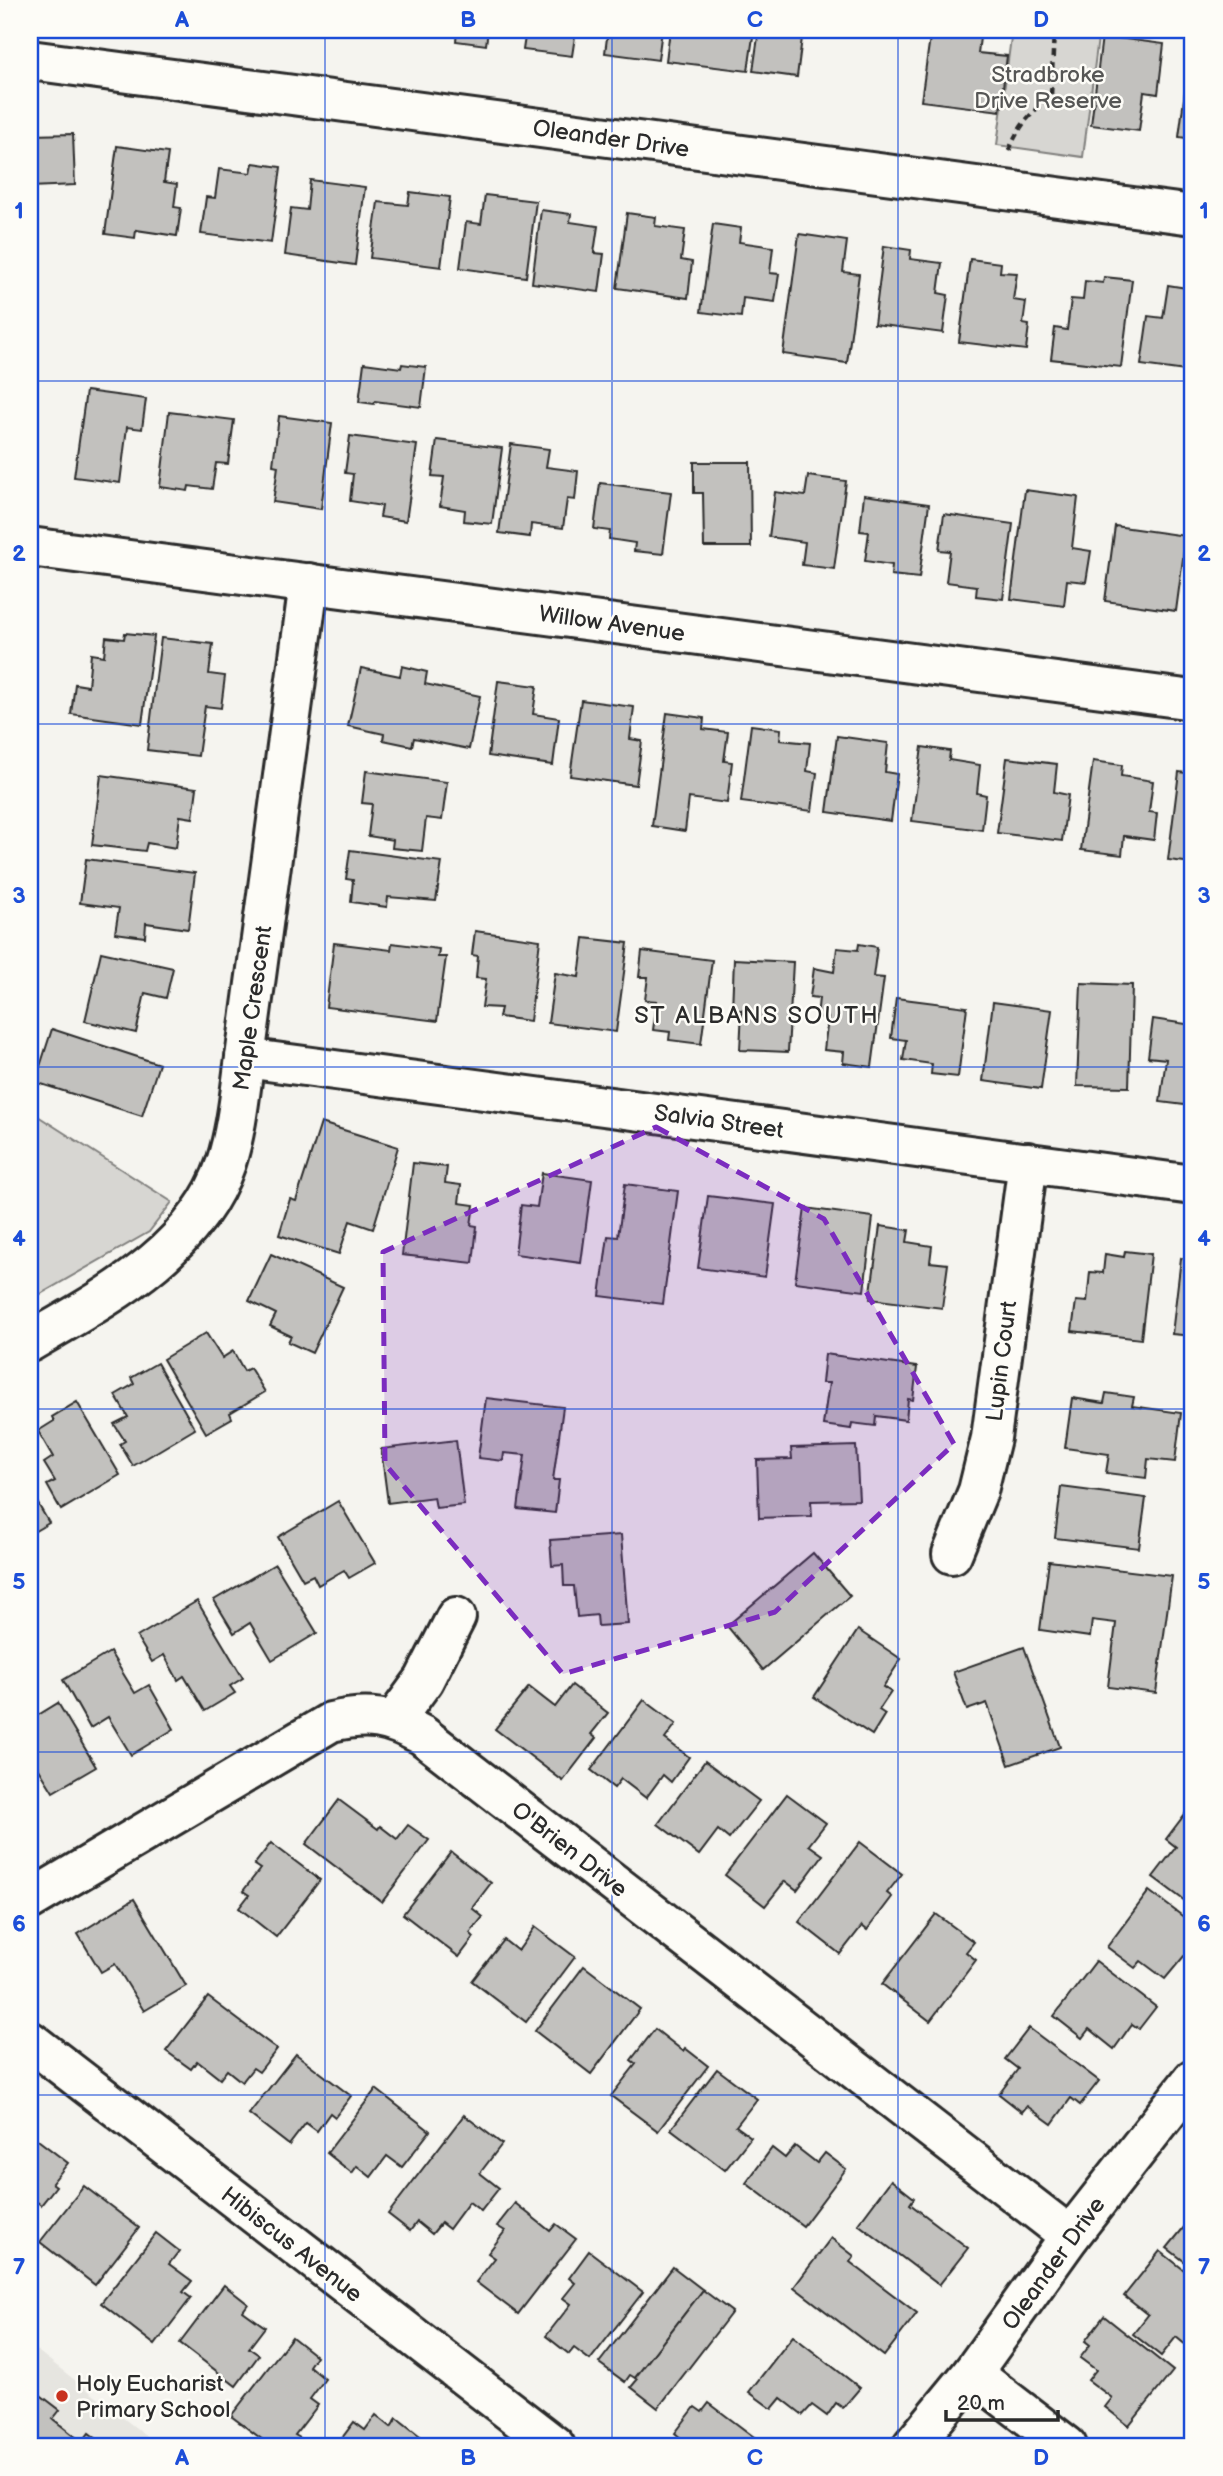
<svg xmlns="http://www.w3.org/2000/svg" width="1223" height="2476" font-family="'Balsamiq Sans',sans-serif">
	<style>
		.built { fill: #e6e5e0 }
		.green { fill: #d7d6d2; stroke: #81807e; stroke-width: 2 }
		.building { fill: #c2c1be; stroke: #2b2b2b; stroke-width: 2 }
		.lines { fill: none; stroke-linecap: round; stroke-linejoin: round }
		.minor-casing { stroke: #2b2b2b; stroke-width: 44 }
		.path { stroke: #2b2b2b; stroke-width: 4.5; stroke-dasharray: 7 5; stroke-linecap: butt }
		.minor { stroke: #fdfcf7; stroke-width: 38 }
		.marked { fill: #7b2cbf; fill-opacity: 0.2; stroke: #7b2cbf; stroke-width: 5; stroke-dasharray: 14 9; stroke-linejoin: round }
		.grid { fill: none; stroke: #1d4ed8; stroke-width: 2; stroke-opacity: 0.55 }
		.poi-dot { fill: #c8321e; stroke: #fdfcf7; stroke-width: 2.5 }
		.labels { text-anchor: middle; stroke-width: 5; stroke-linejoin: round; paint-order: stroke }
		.park-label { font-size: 23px; fill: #565655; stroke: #fdfcf7 }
		.street-label { font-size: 23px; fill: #2b2b2b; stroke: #fdfcf7 }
		.poi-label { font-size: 23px; fill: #2b2b2b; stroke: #fdfcf7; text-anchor: start }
		.neighbourhood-label { font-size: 24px; letter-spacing: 2px; fill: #2b2b2b; stroke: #fdfcf7 }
		.neatline { fill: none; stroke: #1d4ed8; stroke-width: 2.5 }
		.grid-label { font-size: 23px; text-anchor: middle; font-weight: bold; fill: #1d4ed8 }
	</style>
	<rect width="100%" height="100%" fill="#f5f4ef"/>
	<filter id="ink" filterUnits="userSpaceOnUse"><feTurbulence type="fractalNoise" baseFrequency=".0143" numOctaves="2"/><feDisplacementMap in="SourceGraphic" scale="14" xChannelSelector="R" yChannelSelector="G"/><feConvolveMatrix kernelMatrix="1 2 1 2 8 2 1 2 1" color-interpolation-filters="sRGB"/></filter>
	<g filter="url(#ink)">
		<polygon class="built" points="30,2345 159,2446 30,2446"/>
		<g class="green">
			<polygon points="1012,30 1099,30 1083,157 997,145"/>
			<polygon points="30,1111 172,1202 149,1232 30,1300"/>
		</g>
		<g class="building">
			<polygon points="439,30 488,30 486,45 456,41 457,32"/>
			<polygon points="526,30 576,30 572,56 523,50"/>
			<polygon points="608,30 662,30 658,60 605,53"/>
			<polygon points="670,30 754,30 748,71 666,61"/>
			<polygon points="759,30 803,30 797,77 753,71"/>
			<polygon points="931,30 981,30 978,53 1007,56 1000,111 921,101"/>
			<polygon points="1102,36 1164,44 1158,94 1144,92 1139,131 1091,125"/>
			<polygon points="1191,45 1193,45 1193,139 1179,137"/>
			<polygon points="73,134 75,185 30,187 30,135"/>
			<polygon points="117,146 168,153 164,182 177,184 174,207 181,208 177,236 136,230 135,238 105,234"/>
			<polygon points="253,163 281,167 271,243 201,234 206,197 215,198 219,169 251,173"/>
			<polygon points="310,180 365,187 355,265 285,255 291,208 307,210"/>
			<polygon points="410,192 450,197 441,267 370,258 378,202 408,205"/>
			<polygon points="485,195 536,201 526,277 460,268 466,222 481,224"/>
			<polygon points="541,210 571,214 570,222 598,226 594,253 604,254 599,292 532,283"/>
			<polygon points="627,213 656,217 655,226 685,230 681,260 692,262 688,298 617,288"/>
			<polygon points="713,224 741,228 739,242 773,247 770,273 779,274 775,302 743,298 741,317 701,312"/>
			<polygon points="799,234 847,241 843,272 859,274 847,363 783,354"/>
			<polygon points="884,246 911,250 910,259 942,263 938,293 948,295 943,333 874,324"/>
			<polygon points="970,259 1001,263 1000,272 1017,273 1013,300 1026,302 1023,324 1029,325 1026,350 959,342"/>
			<polygon points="1104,277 1132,280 1121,367 1051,359 1055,328 1067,330 1071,299 1083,300 1085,281 1103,283"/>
			<polygon points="1168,285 1193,289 1193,372 1141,365 1148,316 1163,318"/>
			<polygon points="364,363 401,368 402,364 426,367 421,407 375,401 374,404 359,402"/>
			<polygon points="86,391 146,399 142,429 127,427 120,483 74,477"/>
			<polygon points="169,412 234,420 228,464 216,463 212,489 189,486 188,491 160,487"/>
			<polygon points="279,416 332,423 321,509 273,502 278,466 273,465"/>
			<polygon points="350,436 417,445 406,521 380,517 382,506 350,501 353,474 345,473"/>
			<polygon points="437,440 502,448 492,524 464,521 465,510 440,506 444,477 432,476"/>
			<polygon points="511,444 549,449 546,467 578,471 575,500 567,499 563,528 531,524 530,537 499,533"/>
			<polygon points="694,462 750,462 751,547 704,547 703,493 694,493"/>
			<polygon points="808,476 846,481 834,569 802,565 805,542 769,537 775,492 805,496"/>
			<polygon points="600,483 671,492 663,554 634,551 635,543 609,539 610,531 594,529"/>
			<polygon points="1025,490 1078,497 1072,548 1091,551 1086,582 1067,580 1064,606 1011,599"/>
			<polygon points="864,495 929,504 919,578 891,575 892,565 865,561 869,532 860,531"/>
			<polygon points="944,514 1013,524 1003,599 976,596 977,586 946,582 950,551 939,550"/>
			<polygon points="1115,526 1186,536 1176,611 1105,601"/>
			<polygon points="125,633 154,636 142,724 71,714 75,684 88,686 91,654 104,656 106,637 124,639"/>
			<polygon points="161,638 213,644 209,674 225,676 221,708 205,706 198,756 147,750"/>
			<polygon points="402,666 427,672 425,684 480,696 469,749 414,738 412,746 383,740 384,734 348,726 361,668 400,676"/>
			<polygon points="498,681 537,686 533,714 559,718 553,765 488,756"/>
			<polygon points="581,700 634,707 630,739 642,741 636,785 570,776"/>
			<polygon points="667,713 704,718 703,729 728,732 724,761 732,762 727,803 689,798 685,831 652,826"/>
			<polygon points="751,725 781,729 780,740 810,743 807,771 817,773 812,811 741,802"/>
			<polygon points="837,736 888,743 885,772 897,774 891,821 827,812"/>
			<polygon points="922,747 950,751 949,760 980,765 977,793 986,795 982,830 912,821"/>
			<polygon points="1007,758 1057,764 1054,792 1068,795 1062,841 997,833"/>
			<polygon points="1093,761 1122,765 1121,776 1153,781 1149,812 1157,813 1154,840 1124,836 1122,855 1081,850"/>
			<polygon points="366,771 447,782 442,820 426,818 422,851 392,848 393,840 368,836 372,804 362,803"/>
			<polygon points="1179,772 1193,774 1193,863 1168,860"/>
			<polygon points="101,775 197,788 193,818 180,816 176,848 147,843 145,851 92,845"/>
			<polygon points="350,850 442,862 436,901 388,897 387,907 351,902 353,880 346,879"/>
			<polygon points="86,859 195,873 188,929 146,923 145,937 115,933 119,908 80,903"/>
			<polygon points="475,931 540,940 530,1021 499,1017 501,1008 482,1007 486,979 476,978 478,956 472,955"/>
			<polygon points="584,938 628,943 616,1032 548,1023 555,973 579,977"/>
			<polygon points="334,943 391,950 392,943 439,949 438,957 446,957 437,1021 326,1007"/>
			<polygon points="859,944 877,947 873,977 884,978 872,1067 843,1063 844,1052 824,1050 828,1018 817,1017 819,998 810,997 814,968 834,972 837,948 858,950"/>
			<polygon points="642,951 712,960 701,1044 669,1040 670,1032 653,1030 657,1001 645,1000 648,977 639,977"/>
			<polygon points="101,952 173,968 166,998 145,993 136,1033 85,1021"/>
			<polygon points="734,959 793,962 788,1052 740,1050 742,1010 732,1010"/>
			<polygon points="1081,983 1132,985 1129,1087 1077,1086"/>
			<polygon points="896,998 967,1007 958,1077 931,1074 932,1064 903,1060 906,1040 891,1038"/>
			<polygon points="993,1002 1052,1010 1041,1089 983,1081"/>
			<polygon points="1153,1019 1193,1025 1193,1106 1160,1102 1166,1059 1148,1057"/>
			<polygon points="52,1029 159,1064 142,1116 35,1082"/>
			<polygon points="321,1123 398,1147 373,1229 350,1221 339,1254 279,1235 290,1199 296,1201"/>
			<polygon points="413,1163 447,1167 445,1183 461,1185 459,1203 474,1205 471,1225 477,1226 473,1263 402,1255"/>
			<polygon points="542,1173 592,1180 581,1263 515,1254 521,1205 537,1207"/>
			<polygon points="625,1184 678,1191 663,1304 600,1296 608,1236 618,1237"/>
			<polygon points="708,1196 775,1204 765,1277 698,1268"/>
			<polygon points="805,1208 873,1217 864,1291 795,1282"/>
			<polygon points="880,1226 909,1230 907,1242 932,1246 930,1262 948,1264 942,1308 870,1299"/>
			<polygon points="1125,1251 1151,1254 1141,1339 1072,1331 1076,1301 1087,1302 1090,1272 1103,1273 1105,1254 1124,1257"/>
			<polygon points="271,1254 343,1287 312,1353 288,1342 291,1336 270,1326 276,1314 249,1301"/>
			<polygon points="1181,1258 1193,1260 1193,1336 1172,1334"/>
			<polygon points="206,1333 222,1358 233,1351 244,1371 250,1368 265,1392 230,1413 232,1418 206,1433 163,1359"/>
			<polygon points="825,1354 917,1367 913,1400 908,1399 906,1420 876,1416 875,1426 852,1423 851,1429 823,1425 829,1383 822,1383"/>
			<polygon points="157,1363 195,1429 133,1466 120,1444 125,1441 114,1424 128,1417 115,1395 134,1384 131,1378"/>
			<polygon points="1106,1393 1134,1397 1132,1406 1181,1413 1175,1462 1148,1459 1146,1478 1106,1473 1109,1454 1065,1448 1072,1398 1104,1403"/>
			<polygon points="486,1398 563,1407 553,1480 559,1480 555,1513 518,1509 525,1455 504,1453 503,1461 478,1458"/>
			<polygon points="77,1402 120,1475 61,1510 47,1485 55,1481 44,1463 53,1457 38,1431 54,1421 52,1417"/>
			<polygon points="456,1440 464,1505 436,1508 434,1497 388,1503 381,1449"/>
			<polygon points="856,1446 859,1500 811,1501 812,1516 759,1518 757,1460 792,1459 791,1448"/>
			<polygon points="1061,1487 1146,1498 1139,1548 1055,1538"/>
			<polygon points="30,1490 49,1523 30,1534"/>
			<polygon points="338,1501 375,1563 349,1578 344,1570 318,1585 313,1575 303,1580 278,1537"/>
			<polygon points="621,1535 628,1624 598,1626 597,1615 577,1617 574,1586 564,1586 563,1565 552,1566 550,1540"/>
			<polygon points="813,1553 850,1596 763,1670 727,1626"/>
			<polygon points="1049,1561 1172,1576 1156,1693 1108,1687 1116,1623 1092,1620 1090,1637 1040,1630"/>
			<polygon points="275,1564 317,1633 272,1660 250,1623 234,1633 214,1600"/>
			<polygon points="197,1601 243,1678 230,1686 235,1693 205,1711 184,1676 178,1680 164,1655 152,1662 137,1637"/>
			<polygon points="858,1630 901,1659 883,1687 891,1692 879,1710 885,1714 872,1735 814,1697"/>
			<polygon points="1024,1647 1060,1747 1009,1765 987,1703 967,1710 953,1672"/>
			<polygon points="110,1652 135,1693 149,1685 174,1729 131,1755 108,1717 90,1728 63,1680"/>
			<polygon points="572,1685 608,1713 591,1734 596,1738 563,1781 495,1729 529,1687 555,1707"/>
			<polygon points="644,1700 676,1724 665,1739 689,1757 671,1782 663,1775 646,1798 621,1779 614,1788 591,1770"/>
			<polygon points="58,1703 96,1767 53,1792 37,1766 30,1771 30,1720"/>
			<polygon points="705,1761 759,1801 729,1839 718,1830 699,1855 658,1824"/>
			<polygon points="787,1794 826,1823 809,1845 823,1855 797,1890 785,1881 765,1906 725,1875"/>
			<polygon points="339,1800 378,1829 380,1826 397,1839 408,1825 429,1840 382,1902 306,1844"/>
			<polygon points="1185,1814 1193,1821 1193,1907 1153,1877 1176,1847 1166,1839"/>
			<polygon points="860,1842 902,1874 887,1893 892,1897 867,1930 862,1926 840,1954 799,1922"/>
			<polygon points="271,1843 320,1880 276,1937 239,1908 249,1895 243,1891 260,1869 254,1865"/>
			<polygon points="451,1852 491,1883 472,1908 483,1917 470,1933 474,1937 459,1957 403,1914"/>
			<polygon points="1149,1891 1193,1924 1193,1960 1192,1961 1184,1956 1165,1979 1141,1961 1135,1968 1107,1947"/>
			<polygon points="134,1899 186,1986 144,2011 115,1964 101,1972 78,1934"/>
			<polygon points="936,1914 974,1942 966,1952 976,1960 930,2021 882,1984"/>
			<polygon points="535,1927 575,1957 526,2022 472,1981 504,1940 518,1951"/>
			<polygon points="1096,1961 1156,2007 1139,2029 1132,2024 1114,2049 1089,2029 1082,2038 1054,2016"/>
			<polygon points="584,1966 640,2009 591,2074 535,2031"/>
			<polygon points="208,1997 277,2049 259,2072 253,2068 242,2082 227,2070 220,2079 197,2061 191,2069 166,2051"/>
			<polygon points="1029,2028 1099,2081 1080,2105 1071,2098 1052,2124 1027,2106 1022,2112 999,2094 1018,2069 1005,2059"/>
			<polygon points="655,2029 683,2051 685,2048 708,2066 658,2131 611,2096 636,2064 631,2060"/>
			<polygon points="296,2054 351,2096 335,2117 330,2113 317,2131 306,2123 289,2145 249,2114"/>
			<polygon points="717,2069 757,2099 736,2126 751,2137 725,2170 671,2129"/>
			<polygon points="376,2089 430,2131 402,2167 387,2156 371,2177 357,2166 352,2173 327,2153"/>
			<polygon points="464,2115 502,2144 480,2173 499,2188 481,2211 469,2202 449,2229 441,2223 432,2234 417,2222 410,2231 388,2214"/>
			<polygon points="30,2134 68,2163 52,2183 56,2186 41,2205 37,2202 30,2212"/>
			<polygon points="795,2146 817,2163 825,2153 846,2169 803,2226 746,2183 772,2148 785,2158"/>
			<polygon points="891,2180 914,2198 910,2204 968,2248 939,2285 858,2224"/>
			<polygon points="84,2186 139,2228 95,2285 40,2242"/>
			<polygon points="515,2203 550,2231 556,2224 576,2239 518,2314 476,2282 495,2258 488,2253 505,2231 497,2226"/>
			<polygon points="1185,2226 1191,2231 1193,2228 1193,2268 1167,2248"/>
			<polygon points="156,2233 179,2251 169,2264 192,2281 183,2292 191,2298 155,2345 101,2303"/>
			<polygon points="831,2238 854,2256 850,2262 917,2313 884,2356 794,2287"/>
			<polygon points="589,2251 643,2292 590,2360 574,2348 569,2354 546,2336 571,2304 563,2298 575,2283 569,2278"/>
			<polygon points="1160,2251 1193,2277 1193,2351 1176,2337 1161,2356 1133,2334 1148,2315 1124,2296"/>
			<polygon points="673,2267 703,2290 635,2378 630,2375 625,2382 599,2363"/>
			<polygon points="224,2285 248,2304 243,2311 265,2327 249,2348 259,2355 236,2386 180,2343"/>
			<polygon points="703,2290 732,2312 658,2408 631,2387 637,2380 635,2378"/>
			<polygon points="1104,2316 1173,2371 1129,2426 1105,2407 1112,2398 1088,2380 1096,2370 1080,2358 1090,2345 1085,2341"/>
			<polygon points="793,2336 860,2388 843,2408 836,2403 827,2416 812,2405 803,2415 781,2398 772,2409 749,2392"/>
			<polygon points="292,2337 316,2356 309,2366 325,2379 310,2399 318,2405 295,2435 300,2438 294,2446 271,2446 231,2416"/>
			<polygon points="30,2387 60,2410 53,2419 82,2442 89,2433 106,2446 30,2446"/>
			<polygon points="709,2403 766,2446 676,2446 682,2439 675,2433 695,2407 702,2412"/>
			<polygon points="376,2415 391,2427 397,2418 420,2436 412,2446 336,2446 354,2422 365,2430"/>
		</g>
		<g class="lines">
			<defs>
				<g id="minor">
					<polyline points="30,60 1193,215"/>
					<polyline points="30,547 1193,700"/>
					<polyline points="245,1058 1193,1185"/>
					<path d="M30 1342C105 1298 196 1252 226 1163 237 1129 240 1093 245 1058L309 583"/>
					<polyline points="952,1554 978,1491 991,1438 1028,1162"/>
					<polyline points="394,1721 424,1680 456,1617"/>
					<path d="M30 1900 331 1722C369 1713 388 1717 422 1735L1070 2236"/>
					<polyline points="30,2041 555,2446"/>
					<polyline points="972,2373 1067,2446"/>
					<polyline points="912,2446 972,2373 1070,2236 1193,2079"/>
				</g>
			</defs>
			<use href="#minor" class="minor-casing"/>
			<path class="path" d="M1009 151C1017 128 1032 111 1051 96L1054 30"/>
			<use href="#minor" class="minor"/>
		</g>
	</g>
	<path class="marked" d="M656 1127 824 1219 954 1444 775 1612 563 1674 385 1464 383 1252Z"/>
	<path class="grid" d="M325 30V2446M612 30V2446M898 30V2446M30 381H1193M30 724H1193M30 1067H1193M30 1409H1193M30 1752H1193M30 2095H1193"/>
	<circle class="poi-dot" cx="62" cy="2396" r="7"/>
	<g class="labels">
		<g class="park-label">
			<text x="1048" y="82">Stradbroke<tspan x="1048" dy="26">Drive Reserve</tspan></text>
		</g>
		<g class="street-label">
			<text transform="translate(611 138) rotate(8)" y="8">Oleander Drive</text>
			<text transform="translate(612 623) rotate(8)" y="8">Willow Avenue</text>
			<text transform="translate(252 1008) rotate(-82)" y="8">Maple Crescent</text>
			<text transform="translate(719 1121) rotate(8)" y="8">Salvia Street</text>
			<text transform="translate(1001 1361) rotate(-83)" y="8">Lupin Court</text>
			<text transform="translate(570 1849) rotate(38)" y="8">O'Brien Drive</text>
			<text transform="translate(292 2244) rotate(38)" y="8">Hibiscus Avenue</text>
			<text transform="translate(1053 2263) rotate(-54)" y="8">Oleander Drive</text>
		</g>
		<g class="poi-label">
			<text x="76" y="2391">Holy Eucharist<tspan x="76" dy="26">Primary School</tspan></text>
		</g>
		<g class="neighbourhood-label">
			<text x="757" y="1023">ST ALBANS SOUTH</text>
		</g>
	</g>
	<rect width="1223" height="2476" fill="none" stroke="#fdfcf7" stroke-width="77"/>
	<path d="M946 2410v10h112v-10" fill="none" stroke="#2b2b2b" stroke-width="3.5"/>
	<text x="957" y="2410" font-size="21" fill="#2b2b2b" stroke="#fdfcf7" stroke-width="5" paint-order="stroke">20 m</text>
	<rect x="38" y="38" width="1146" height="2400" class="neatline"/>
	<g class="grid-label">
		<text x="182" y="27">A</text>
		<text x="468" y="27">B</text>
		<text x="755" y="27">C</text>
		<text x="1041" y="27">D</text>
		<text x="19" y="218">1</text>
		<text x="1204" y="218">1</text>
		<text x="19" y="561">2</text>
		<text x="1204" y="561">2</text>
		<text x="19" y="903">3</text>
		<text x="1204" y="903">3</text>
		<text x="19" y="1246">4</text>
		<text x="1204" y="1246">4</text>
		<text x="19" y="1589">5</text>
		<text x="1204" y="1589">5</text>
		<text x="19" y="1931">6</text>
		<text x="1204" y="1931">6</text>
		<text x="19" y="2274">7</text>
		<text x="1204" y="2274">7</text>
		<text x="182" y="2465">A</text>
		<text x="468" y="2465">B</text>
		<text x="755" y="2465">C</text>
		<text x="1041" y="2465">D</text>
	</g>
</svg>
